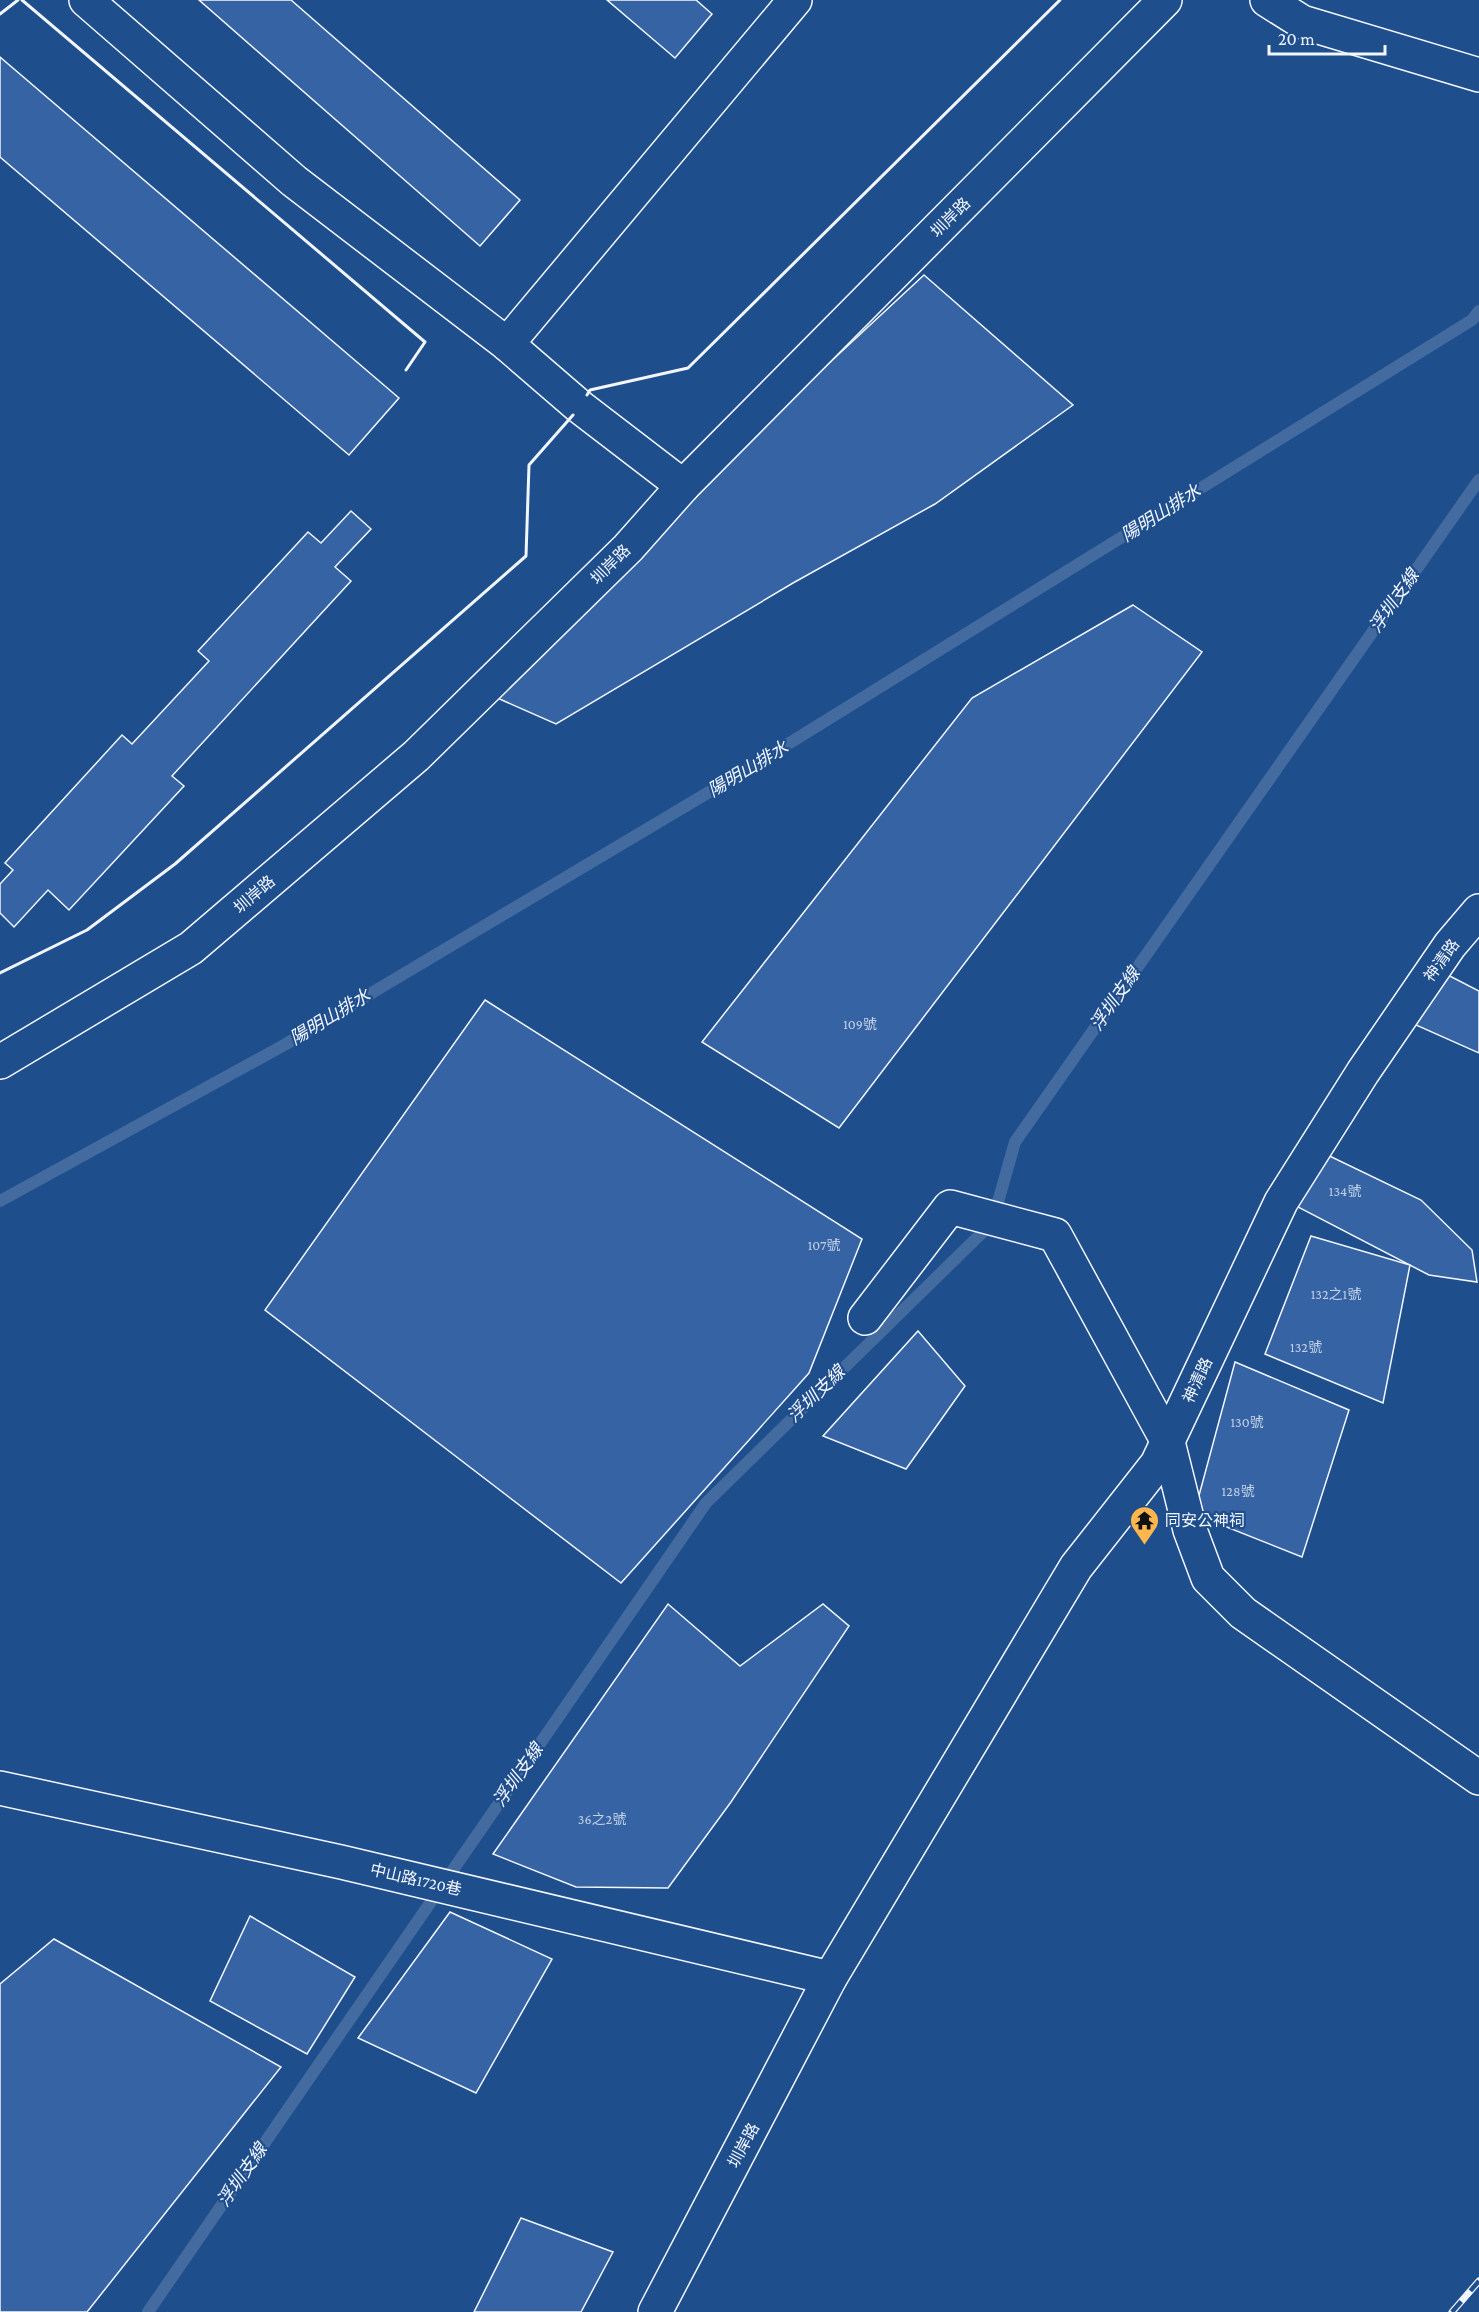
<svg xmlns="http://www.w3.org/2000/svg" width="1479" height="2312" font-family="'Crimson Pro','Noto Sans TC',serif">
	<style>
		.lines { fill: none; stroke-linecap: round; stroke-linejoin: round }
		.stream { stroke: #446ba0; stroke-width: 12 }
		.building { fill: #3563a3; stroke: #f2f6ff; stroke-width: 1.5 }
		.minor-casing { stroke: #f2f6ff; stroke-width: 36 }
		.minor { stroke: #1f4e8c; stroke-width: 33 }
		.rail-casing { stroke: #f2f6ff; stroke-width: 7 }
		.rail { stroke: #1f4e8c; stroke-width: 4.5; stroke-dasharray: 14; stroke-linecap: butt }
		.wall { stroke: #f2f6ff; stroke-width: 3 }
		.labels { text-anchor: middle; stroke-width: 4.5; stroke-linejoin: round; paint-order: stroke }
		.number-label { font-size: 14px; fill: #c3d1e8 }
		.street-label { font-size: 16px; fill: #f2f6ff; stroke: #1f4e8c }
		.poi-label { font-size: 16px; fill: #f2f6ff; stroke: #1f4e8c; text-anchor: start }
		.water-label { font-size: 18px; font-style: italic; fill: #f2f6ff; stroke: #1f4e8c }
	</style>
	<rect width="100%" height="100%" fill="#1f4e8c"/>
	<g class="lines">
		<g class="stream">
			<polyline points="0,1201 286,1044 751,767 1472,320 1479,311"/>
			<polyline points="148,2312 706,1503 992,1223 1015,1142 1479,480"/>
		</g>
	</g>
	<g class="building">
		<polygon points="199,0 291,0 520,200 480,246"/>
		<polygon points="607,0 696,0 712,14 675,58"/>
		<polygon points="0,57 399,398 349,455 0,157"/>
		<polygon points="924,275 1073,405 935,504 793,583 556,724 495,697 691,491"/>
		<polygon points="351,511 371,529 335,567 351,581 172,776 184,786 69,910 48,890 14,927 0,913 0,884 13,870 5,863 122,735 132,744 209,661 198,651 308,532 321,543"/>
		<polygon points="1133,605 1202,652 839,1128 702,1042 972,698"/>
		<polygon points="1442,972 1479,991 1479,1053 1407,1021"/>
		<polygon points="485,1000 862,1239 809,1373 621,1583 265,1310"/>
		<polygon points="1315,1149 1421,1200 1472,1250 1477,1282 1429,1275 1296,1206"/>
		<polygon points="1311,1236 1410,1265 1383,1403 1265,1354"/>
		<polygon points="918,1331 965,1386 906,1469 823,1436"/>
		<polygon points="1235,1362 1349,1410 1302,1557 1194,1514"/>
		<polygon points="668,1604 740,1666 823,1604 849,1626 731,1802 668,1888 576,1887 493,1854"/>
		<polygon points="450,1912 552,1959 476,2093 358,2038"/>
		<polygon points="250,1916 355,1977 307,2054 210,2001"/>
		<polygon points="54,1939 281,2067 87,2312 0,2312 0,1984"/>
		<polygon points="521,2218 613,2252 581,2312 474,2312"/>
	</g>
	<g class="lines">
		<defs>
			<g id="minor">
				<polyline points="86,0 294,181 507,344 580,407 683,486"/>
				<polyline points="1267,0 1302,22 1479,75"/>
				<polyline points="507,344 795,0"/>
				<polyline points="0,1062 191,948 416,756 628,548 683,486 1165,0"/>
				<polyline points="865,1318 950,1207 1055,1235 1168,1442 1190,1530 1208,1578 1243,1613 1479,1778"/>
				<polyline points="0,1788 341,1862 830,1978"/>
				<polyline points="655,2312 830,1978 1076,1567 1157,1464 1281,1202 1363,1072 1450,945 1479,911"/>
			</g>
		</defs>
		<use href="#minor" class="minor-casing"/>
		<use href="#minor" class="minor"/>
		<defs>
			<polyline id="rail" points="1452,2312 1479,2281"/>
		</defs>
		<use href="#rail" class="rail-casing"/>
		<use href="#rail" class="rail"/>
		<g class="wall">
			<polyline points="22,0 425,342 406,370"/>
			<polyline points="0,14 18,0"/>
			<polyline points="587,395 590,390 688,368 1060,0"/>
			<polyline points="0,973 87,930 175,864 526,556 529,465 573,415"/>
		</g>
	</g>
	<defs>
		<symbol id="temple-pin" viewBox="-11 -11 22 30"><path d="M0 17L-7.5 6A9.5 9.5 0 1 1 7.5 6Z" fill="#ffb74d" stroke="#1f4e8c"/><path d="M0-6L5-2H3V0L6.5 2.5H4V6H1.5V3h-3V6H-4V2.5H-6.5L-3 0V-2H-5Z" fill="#111"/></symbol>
	</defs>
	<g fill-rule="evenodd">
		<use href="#temple-pin" x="1128" y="1504" width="33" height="45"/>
	</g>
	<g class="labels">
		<g class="number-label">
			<text x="860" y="1029">109號</text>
			<text x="1345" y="1196">134號</text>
			<text x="824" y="1250">107號</text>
			<text x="1336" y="1299">132之1號</text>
			<text x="1306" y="1352">132號</text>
			<text x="1247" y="1427">130號</text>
			<text x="1238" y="1496">128號</text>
			<text x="602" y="1824">36之2號</text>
		</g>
		<g class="street-label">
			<text transform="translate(950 217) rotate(-45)" y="6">圳岸路</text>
			<text transform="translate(610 564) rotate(-45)" y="6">圳岸路</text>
			<text transform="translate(254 894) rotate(-41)" y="6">圳岸路</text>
			<text transform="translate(1441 960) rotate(-54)" y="6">神清路</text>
			<text transform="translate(1197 1380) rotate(-65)" y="6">神清路</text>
			<text transform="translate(416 1879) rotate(13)" y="6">中山路1720巷</text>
			<text transform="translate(743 2145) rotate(-62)" y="6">圳岸路</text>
		</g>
		<g class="poi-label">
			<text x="1165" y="1526">同安公神祠</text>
		</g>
		<g class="water-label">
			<text transform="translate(1161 513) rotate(-32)" y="6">陽明山排水</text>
			<text transform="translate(1394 601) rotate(-55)" y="6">浮圳支線</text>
			<text transform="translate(748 769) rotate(-31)" y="6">陽明山排水</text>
			<text transform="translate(1115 999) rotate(-55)" y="6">浮圳支線</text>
			<text transform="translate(330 1017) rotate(-31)" y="6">陽明山排水</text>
			<text transform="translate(816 1394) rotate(-44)" y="6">浮圳支線</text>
			<text transform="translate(518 1775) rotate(-55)" y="6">浮圳支線</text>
			<text transform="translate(242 2175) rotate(-55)" y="6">浮圳支線</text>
		</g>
	</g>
	<path d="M1269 45v9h116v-9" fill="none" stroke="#f2f6ff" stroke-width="3"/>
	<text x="1278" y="45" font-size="18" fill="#f2f6ff" stroke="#1f4e8c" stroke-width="4.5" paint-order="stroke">20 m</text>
</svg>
